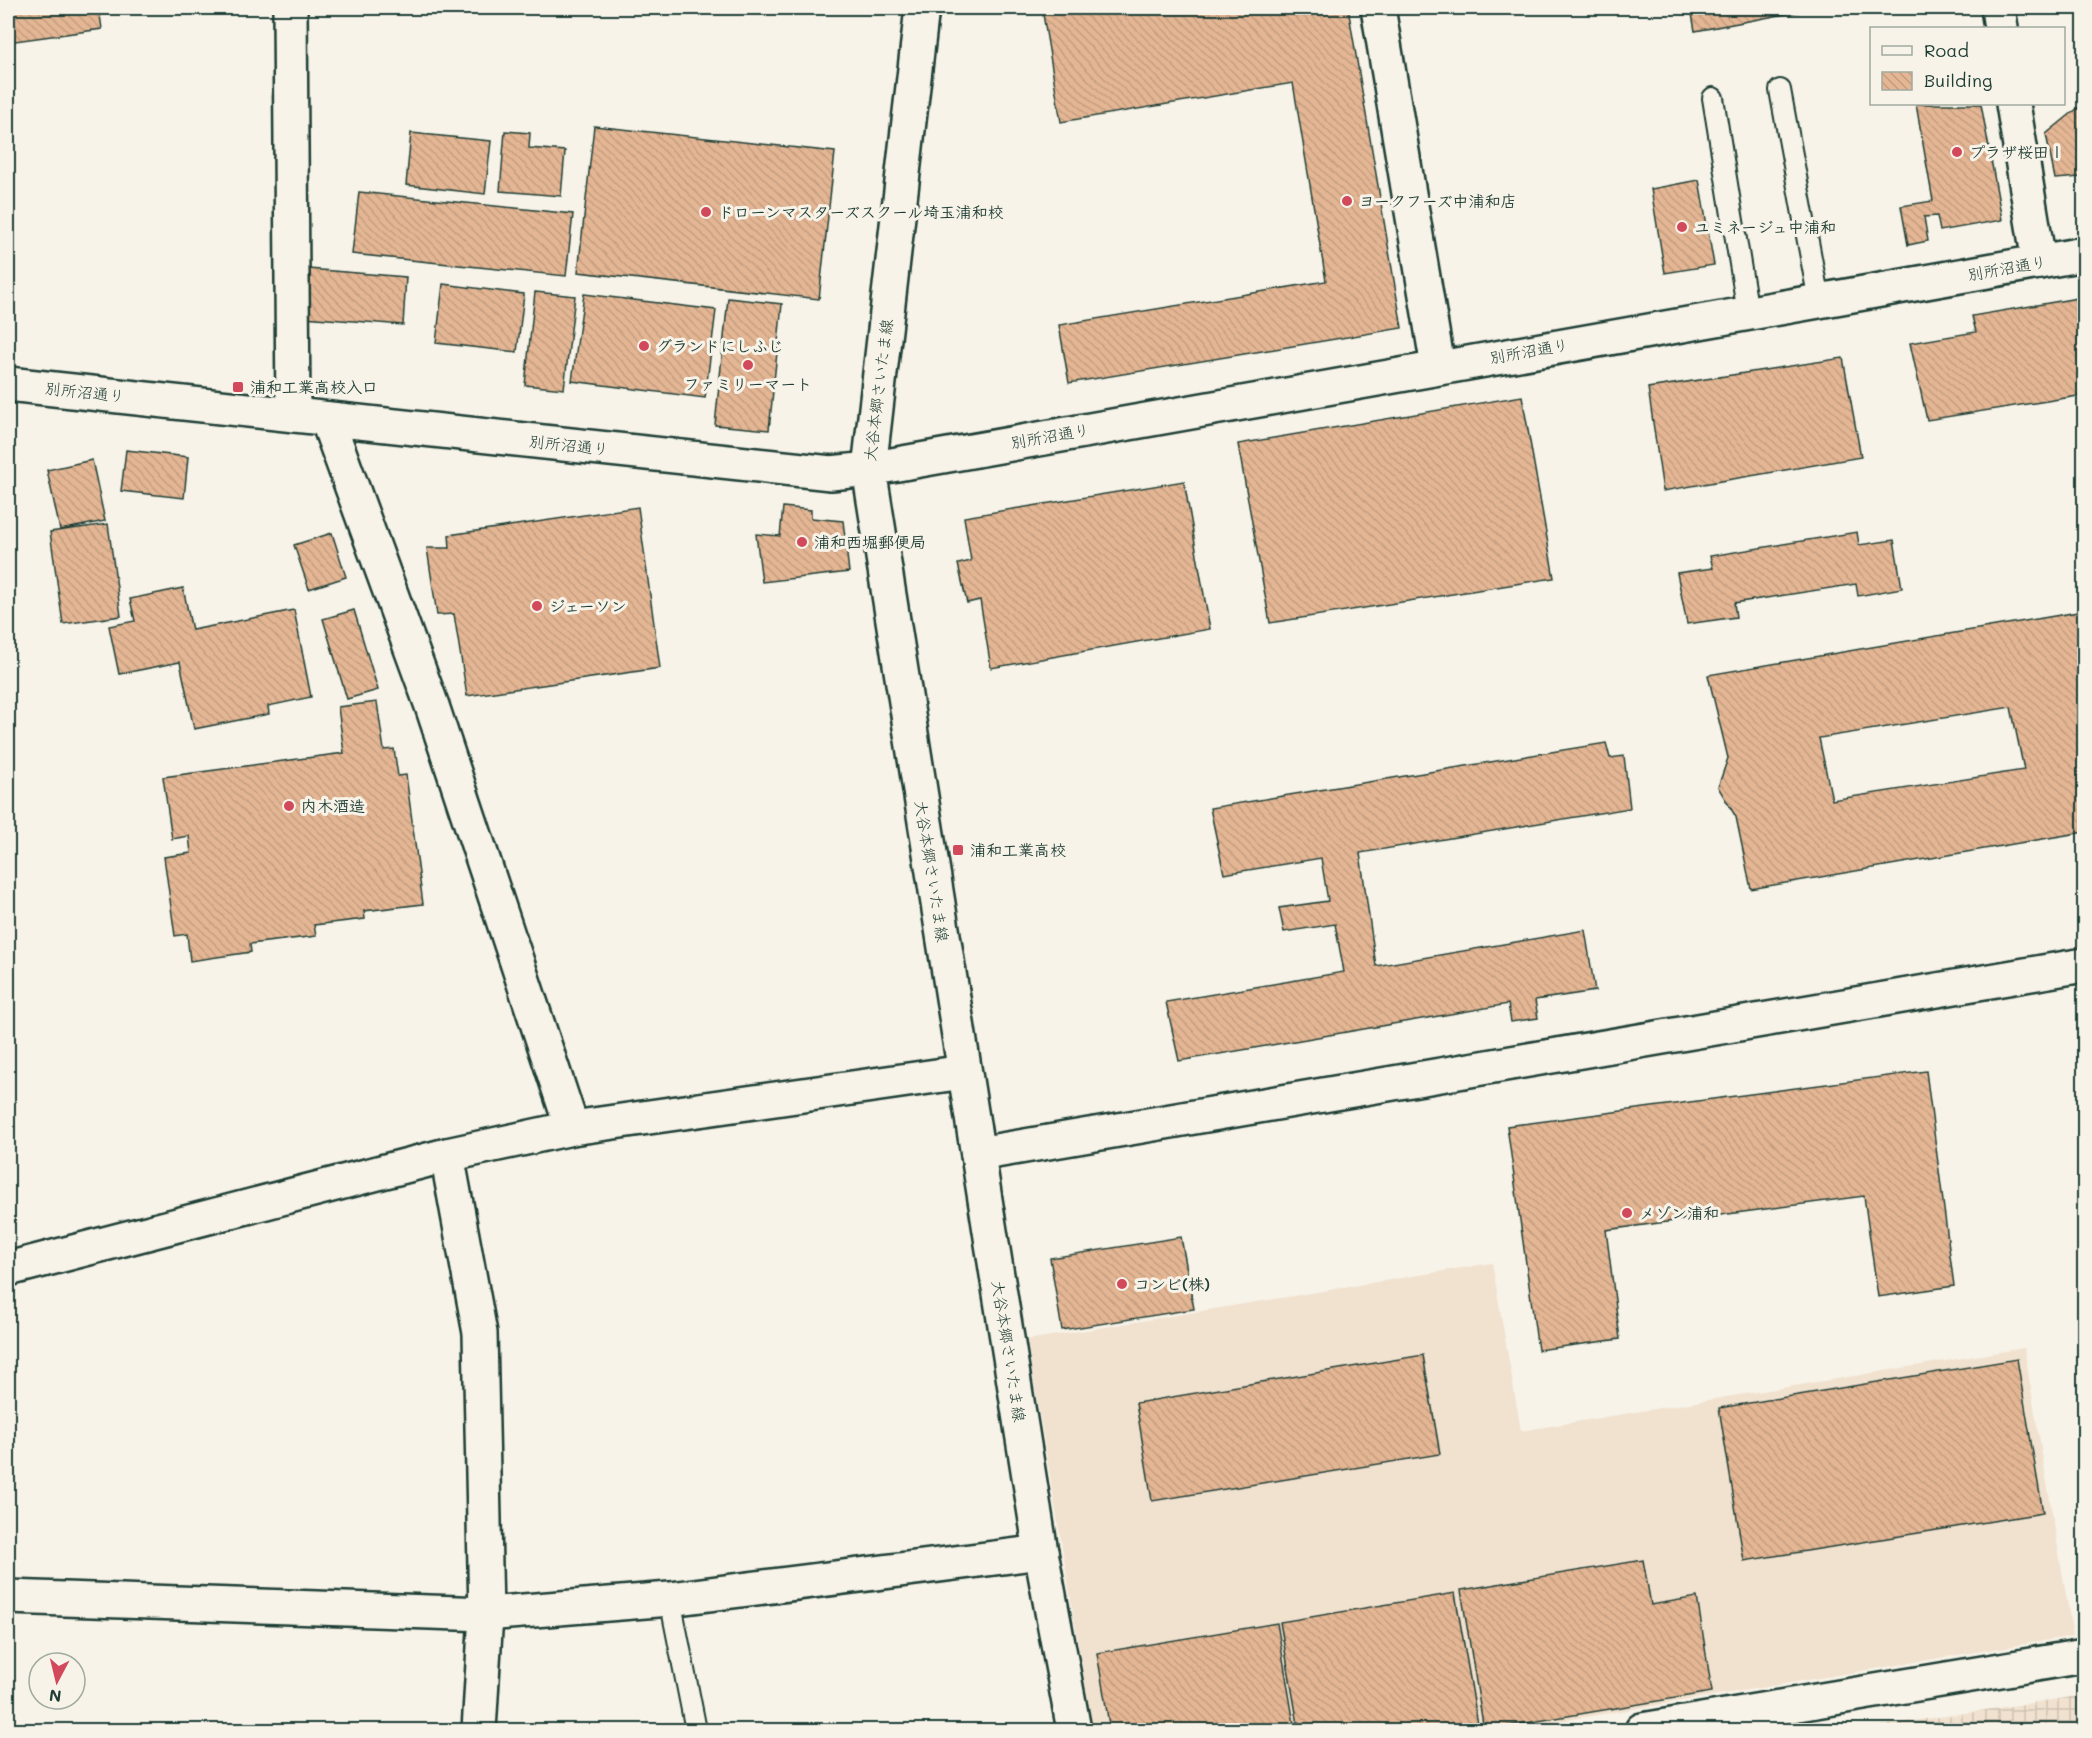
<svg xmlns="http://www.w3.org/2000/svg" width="2092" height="1738" font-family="Mali,'Klee One',sans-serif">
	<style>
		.built { fill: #f1e1cf }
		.industrial { fill: url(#industrial-grid) }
		.building { fill: url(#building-back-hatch); stroke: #1f3d34; stroke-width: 1.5; fill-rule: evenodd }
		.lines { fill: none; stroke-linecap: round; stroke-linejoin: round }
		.service-casing { stroke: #1f3d34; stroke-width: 24 }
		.minor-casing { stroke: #1f3d34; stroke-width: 38 }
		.tertiary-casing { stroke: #1f3d34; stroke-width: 38 }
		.secondary-casing { stroke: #1f3d34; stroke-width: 38 }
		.service { stroke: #f7f3e8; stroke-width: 20 }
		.minor { stroke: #f7f3e8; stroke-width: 33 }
		.tertiary { stroke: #f7f3e8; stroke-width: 33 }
		.secondary { stroke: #f7f3e8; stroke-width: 33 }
		.poi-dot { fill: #d1495b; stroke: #f7f3e8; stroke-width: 2 }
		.labels { text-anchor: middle; stroke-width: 6; stroke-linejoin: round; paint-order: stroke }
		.poi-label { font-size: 16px; font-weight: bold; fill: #1f3d34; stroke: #f7f3e8; text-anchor: start }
		.street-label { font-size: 16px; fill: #1f3d34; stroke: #f7f3e8 }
	</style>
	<defs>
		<pattern id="industrial-grid" width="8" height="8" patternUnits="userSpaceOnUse" patternTransform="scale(1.5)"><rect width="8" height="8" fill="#f1e1cf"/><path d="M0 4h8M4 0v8" fill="none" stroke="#cec2b2"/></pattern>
		<pattern id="building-back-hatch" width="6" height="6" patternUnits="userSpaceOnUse" patternTransform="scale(1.5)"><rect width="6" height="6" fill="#e4b694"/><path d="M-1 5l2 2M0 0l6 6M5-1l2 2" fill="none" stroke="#c39d80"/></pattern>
	</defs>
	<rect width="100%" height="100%" fill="#f7f3e8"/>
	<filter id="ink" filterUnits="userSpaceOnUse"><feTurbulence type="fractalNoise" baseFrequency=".0167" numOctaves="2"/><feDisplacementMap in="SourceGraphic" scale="12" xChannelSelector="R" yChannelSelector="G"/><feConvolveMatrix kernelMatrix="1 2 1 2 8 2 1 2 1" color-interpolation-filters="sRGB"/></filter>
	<g filter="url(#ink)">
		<polygon class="built" points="1492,1263 1521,1431 2024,1348 2073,1636 1506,1730 1093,1730 1027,1340"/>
		<polygon class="industrial" points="2084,1695 2084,1730 1854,1730"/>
		<g class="building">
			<polygon points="8,8 99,8 102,29 8,42"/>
			<polygon points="1042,8 1348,8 1402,328 1069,383 1059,325 1326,281 1293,83 1061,122"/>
			<polygon points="1691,8 1818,8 1695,31"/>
			<polygon points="2084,103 2084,181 2081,177 2055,179 2046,134"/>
			<polygon points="1916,104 1981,104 2002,220 1940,231 1937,216 1924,217 1928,241 1908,245 1901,206 1933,201"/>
			<polygon points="594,126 835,152 819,299 578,272"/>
			<polygon points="505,131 530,133 529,148 565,151 561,196 500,191"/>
			<polygon points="411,133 491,141 485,194 406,185"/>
			<polygon points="1699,180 1714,265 1665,273 1651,189"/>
			<polygon points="359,192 573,214 566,276 352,254"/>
			<polygon points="308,269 406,277 403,325 304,317"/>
			<polygon points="443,284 524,294 517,352 436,343"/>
			<polygon points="535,292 575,296 564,389 525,385"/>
			<polygon points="584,294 716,310 705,398 572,381"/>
			<polygon points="2084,297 2084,395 1927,420 1910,343 1976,332 1972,316"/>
			<polygon points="728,298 782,304 769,430 715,425"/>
			<polygon points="1843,358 1861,457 1663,491 1648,388"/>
			<polygon points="1522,396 1554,578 1270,623 1238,444"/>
			<polygon points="126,450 188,457 184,498 121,491"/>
			<polygon points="92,460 105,521 60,530 47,470"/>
			<polygon points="1184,481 1210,629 991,668 980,600 967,603 958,564 971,561 964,517"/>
			<polygon points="638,507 660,668 467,696 454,614 437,615 427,548 450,548 449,535"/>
			<polygon points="783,507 811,510 811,518 843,521 849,572 762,582 756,534 780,536"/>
			<polygon points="108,524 121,616 63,624 50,532"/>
			<polygon points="1857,532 1859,545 1894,540 1902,588 1858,596 1856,584 1734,603 1736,617 1687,624 1677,573 1713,568 1710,556"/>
			<polygon points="332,533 346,577 309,589 294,545"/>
			<polygon points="183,588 192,630 294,610 311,697 268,706 269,714 194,729 180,662 119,674 109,626 135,621 130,599"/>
			<polygon points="354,610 378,690 347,699 323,619"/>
			<path d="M2084 611V832L1751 889 1736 817 1718 787 1728 758 1708 675ZM2011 707 2024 770 1832 800 1819 738Z"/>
			<polygon points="377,702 384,750 394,749 398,776 406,775 423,904 364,911 365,919 314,925 316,936 250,944 251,952 190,961 187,934 175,936 164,857 191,853 189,836 172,839 163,777 344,753 338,707"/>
			<polygon points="1606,743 1610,758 1624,756 1630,808 1360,853 1376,966 1585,930 1595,991 1535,1000 1538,1018 1511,1022 1508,1004 1179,1061 1166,1002 1344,972 1335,924 1284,932 1279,908 1328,901 1321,858 1224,874 1210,808"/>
			<polygon points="1926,1071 1954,1286 1878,1297 1864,1196 1606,1230 1620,1339 1538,1350 1507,1126"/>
			<polygon points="1181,1237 1194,1309 1062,1330 1050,1258"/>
			<polygon points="1423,1355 1440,1454 1152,1501 1136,1403"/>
			<polygon points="2017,1359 2043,1513 1744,1561 1719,1408"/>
			<polygon points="1643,1560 1651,1605 1697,1597 1712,1692 1484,1730 1461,1590"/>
			<polygon points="1455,1593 1479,1730 1299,1730 1280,1622"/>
			<polygon points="1277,1623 1295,1730 1110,1730 1097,1653"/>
		</g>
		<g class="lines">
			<defs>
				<g id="service">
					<polyline points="1780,90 1819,301"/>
					<polyline points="1713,98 1748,313"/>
					<polyline points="670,1599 696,1730"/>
				</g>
				<g id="minor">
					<polyline points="290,8 293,415"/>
					<polyline points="1378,8 1438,367"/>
					<polyline points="1998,8 2001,28"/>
					<polyline points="2013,104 2039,262"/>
					<polyline points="327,419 432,706 572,1128"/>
					<polyline points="869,469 2084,254"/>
					<polyline points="978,1154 2084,965"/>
					<polyline points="447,1155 480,1333 486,1614 479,1730"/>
					<polyline points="8,1269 447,1155 572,1128 964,1072"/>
					<polyline points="8,1597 486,1614 670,1599 1041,1552"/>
					<polyline points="1642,1730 2084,1656"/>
				</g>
				<polyline id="tertiary" points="8,384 831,473 869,469"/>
				<polyline id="secondary" points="922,8 869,469 1041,1552 1074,1730"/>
			</defs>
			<use href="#service" class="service-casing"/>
			<use href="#minor" class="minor-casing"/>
			<use href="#tertiary" class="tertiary-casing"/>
			<use href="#secondary" class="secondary-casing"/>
			<use href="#service" class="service"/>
			<use href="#minor" class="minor"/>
			<use href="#tertiary" class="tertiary"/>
			<use href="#secondary" class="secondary"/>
		</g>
	</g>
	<g class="poi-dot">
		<circle cx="1957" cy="152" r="6"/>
		<circle cx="1347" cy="201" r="6"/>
		<circle cx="706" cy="212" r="6"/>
		<circle cx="1682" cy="227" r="6"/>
		<circle cx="644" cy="346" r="6"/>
		<circle cx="748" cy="365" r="6"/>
		<rect x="232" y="381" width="12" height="12" rx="3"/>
		<circle cx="802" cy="542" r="6"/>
		<circle cx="537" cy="606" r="6"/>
		<circle cx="289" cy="806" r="6"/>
		<rect x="952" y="844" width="12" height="12" rx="3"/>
		<circle cx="1627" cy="1213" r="6"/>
		<circle cx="1122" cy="1284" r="6"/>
	</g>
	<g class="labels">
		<g class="poi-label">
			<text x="1969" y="158">プラザ桜田Ⅰ</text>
			<text x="1359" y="207">ヨークフーズ中浦和店</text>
			<text x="718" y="218">ドローンマスターズスクール埼玉浦和校</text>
			<text x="1694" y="233">ユミネージュ中浦和</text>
			<text x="656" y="352">グランドにしふじ</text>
			<text x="748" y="390" text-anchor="middle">ファミリーマート</text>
			<text x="250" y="393">浦和工業高校入口</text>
			<text x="814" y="548">浦和西堀郵便局</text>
			<text x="549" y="612">ジェーソン</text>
			<text x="301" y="812">内木酒造</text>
			<text x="970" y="856">浦和工業高校</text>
			<text x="1639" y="1219">メゾン浦和</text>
			<text x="1134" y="1290">コンビ(株)</text>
		</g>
		<g class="street-label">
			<text transform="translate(2007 268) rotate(-10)" y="6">別所沼通り</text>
			<text transform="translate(1529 351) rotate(-10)" y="6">別所沼通り</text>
			<text transform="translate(878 390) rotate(-83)" y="6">大谷本郷さいたま線</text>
			<text transform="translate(85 392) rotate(6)" y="6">別所沼通り</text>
			<text transform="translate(1050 436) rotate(-10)" y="6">別所沼通り</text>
			<text transform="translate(569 445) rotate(6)" y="6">別所沼通り</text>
			<text transform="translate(932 871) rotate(81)" y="6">大谷本郷さいたま線</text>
			<text transform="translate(1009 1351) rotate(81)" y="6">大谷本郷さいたま線</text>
		</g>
	</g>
	<rect width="2092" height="1738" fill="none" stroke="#f7f3e8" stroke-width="30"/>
	<rect x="15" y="15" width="2062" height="1708" fill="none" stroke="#1f3d34" stroke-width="2" filter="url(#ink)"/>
	<rect x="1870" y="27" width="195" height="78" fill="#f7f3e8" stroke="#a1aaa0" stroke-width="1.5"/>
	<rect x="1882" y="46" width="30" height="9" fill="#f7f3e8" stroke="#a1aaa0" stroke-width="1.5"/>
	<text x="1924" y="57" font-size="18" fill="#1f3d34">Road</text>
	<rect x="1882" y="72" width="30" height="18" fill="url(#building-back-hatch)" stroke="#a1aaa0" stroke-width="1.5"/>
	<text x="1924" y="87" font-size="18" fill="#1f3d34">Building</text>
	<g transform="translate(57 1681) rotate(187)"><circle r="28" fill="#f7f3e8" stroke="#a1aaa0" stroke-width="1.5"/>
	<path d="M0-4.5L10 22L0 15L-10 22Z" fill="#d1495b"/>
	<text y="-9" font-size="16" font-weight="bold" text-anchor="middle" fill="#1f3d34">N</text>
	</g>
</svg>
